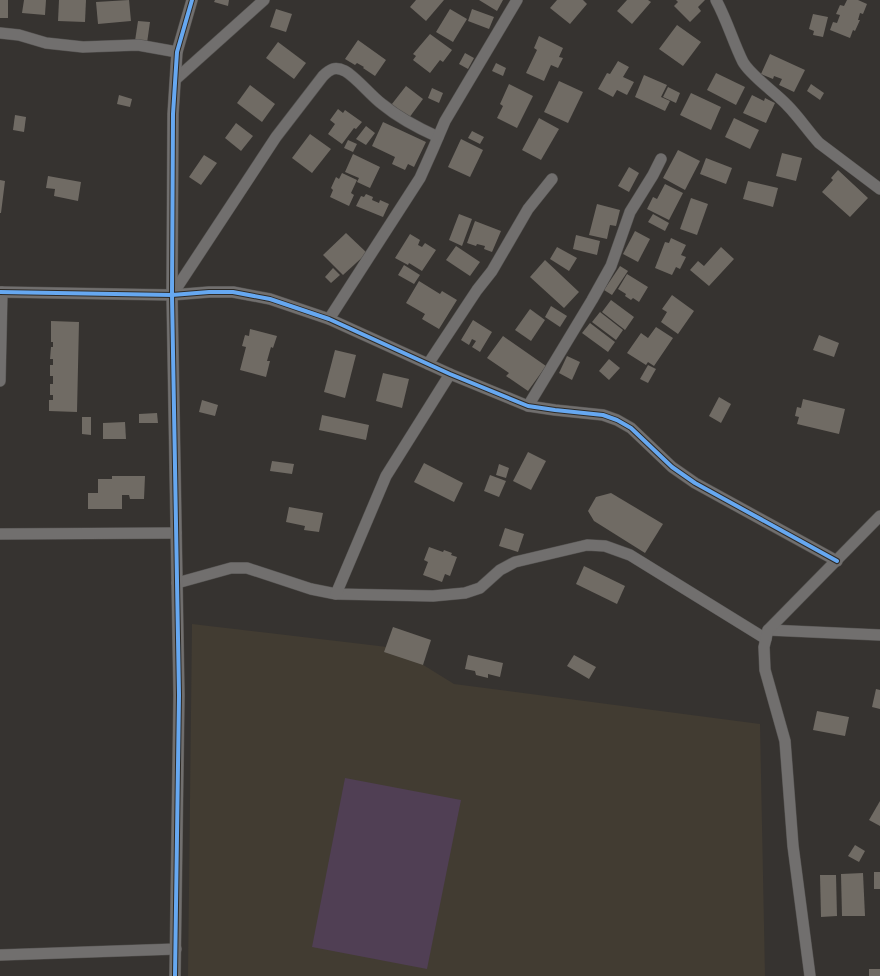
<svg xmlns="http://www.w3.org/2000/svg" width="880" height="976" font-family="'Fira Sans Condensed',sans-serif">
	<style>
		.built { fill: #423c32 }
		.green { fill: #503f54 }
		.building { fill: #706b64 }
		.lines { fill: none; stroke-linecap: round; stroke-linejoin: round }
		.street-casing { stroke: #53514f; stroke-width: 12 }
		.street { stroke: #716f6e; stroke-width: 11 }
		.cycleway-casing { stroke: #2e2a25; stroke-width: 6 }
		.cycleway { stroke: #66a8f1; stroke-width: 4 }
	</style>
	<rect width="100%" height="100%" fill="#363330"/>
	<polygon class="built" points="192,624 396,648 454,684 760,724 765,976 188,976"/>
	<polygon class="green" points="345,778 461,800 427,969 312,947"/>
	<g class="building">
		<rect x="0" y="0" width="8" height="18"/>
		<polygon points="24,0 46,0 45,15 22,13"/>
		<polygon points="59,0 86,0 85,22 58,21"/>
		<polygon points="129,0 131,21 98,24 96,2"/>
		<polygon points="215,0 229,0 228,6 214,2"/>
		<polygon points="416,0 444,0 426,21 410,7"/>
		<polygon points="479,0 503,0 497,11"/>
		<polygon points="557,0 583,0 587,4 570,24 550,8"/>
		<polygon points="627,0 648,0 651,2 632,24 617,11"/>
		<polygon points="676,0 705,0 698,7 701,11 690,22 674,6 678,2"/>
		<polygon points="847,0 858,0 867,4 863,14 860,13 858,20 860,20 855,31 853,30 850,38 830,30 833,22 837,23 840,15 836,14 840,5 844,6"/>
		<polygon points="276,9 292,14 286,32 270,27"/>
		<polygon points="450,9 467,19 453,42 436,32"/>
		<polygon points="472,9 494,17 489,29 468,21"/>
		<polygon points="813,14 828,17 823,37 813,35 814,31 809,29"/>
		<polygon points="138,21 150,22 147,43 135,41"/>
		<polygon points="677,25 701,42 683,66 659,49"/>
		<polygon points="430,34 452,50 443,62 440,60 430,73 413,60 416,56 413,54"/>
		<polygon points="539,36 563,48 559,57 563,58 558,68 551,65 544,81 526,73 537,50 534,48"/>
		<polygon points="358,40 386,60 375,76 363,68 364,67 357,63 355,65 345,59"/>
		<polygon points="278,42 306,63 294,79 266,58"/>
		<polygon points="465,53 474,58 468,69 459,64"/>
		<polygon points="770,54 805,70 794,92 779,85 782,79 774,76 773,79 761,74"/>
		<polygon points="618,61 629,67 623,77 634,82 627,95 617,90 613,97 598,89 607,73 610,74"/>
		<polygon points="496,63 506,68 503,76 492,71"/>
		<polygon points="716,73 745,87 736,105 707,90"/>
		<polygon points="644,75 667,85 661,97 670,101 665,111 635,97"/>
		<polygon points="559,81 583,92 568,123 544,112"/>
		<polygon points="509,84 533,96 517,128 497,118 503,106 500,104"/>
		<polygon points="811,84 824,93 820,100 807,91"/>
		<polygon points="250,85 275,104 262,122 237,103"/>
		<polygon points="406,86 423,99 406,122 388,109"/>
		<polygon points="668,87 680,93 676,103 663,97"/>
		<polygon points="432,88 443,93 439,103 428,98"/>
		<polygon points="691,93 721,107 711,130 680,115"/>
		<polygon points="119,95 132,99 130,107 117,104"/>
		<polygon points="752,95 764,101 765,98 775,103 766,123 743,113"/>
		<polygon points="338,109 343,113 345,110 362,122 356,129 354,128 342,144 328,134 335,124 330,120"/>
		<polygon points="15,115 26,117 24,132 13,130"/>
		<polygon points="539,118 559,129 541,160 522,150"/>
		<polygon points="734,118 759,130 750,149 725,137"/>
		<polygon points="383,122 426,142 414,167 408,164 405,170 392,164 395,157 372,146"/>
		<polygon points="236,123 253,136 241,151 225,138"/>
		<polygon points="366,126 375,133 366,145 356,139"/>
		<polygon points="472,131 484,137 480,144 468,138"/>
		<polygon points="310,134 331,149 312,173 292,158"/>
		<polygon points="461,139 483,150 470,177 448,167"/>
		<polygon points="348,140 357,144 353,152 344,148"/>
		<polygon points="678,150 700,161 685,190 663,178"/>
		<polygon points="782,153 802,158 796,181 776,176"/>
		<polygon points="353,154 380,167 370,188 357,182 359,178 345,172"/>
		<polygon points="204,155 217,163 201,185 189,177"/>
		<polygon points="706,158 732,168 726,184 700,174"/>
		<polygon points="629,167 639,173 629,192 618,186"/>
		<polygon points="838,170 868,198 850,217 822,192 833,180 831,178"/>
		<polygon points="342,173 357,180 351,193 354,195 349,206 330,197 333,190 331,188 336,177 339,179"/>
		<polygon points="48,176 81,182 78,201 54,196 55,189 46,188"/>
		<polygon points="0,180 5,181 1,213 0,213"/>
		<polygon points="748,181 778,188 773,207 743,199"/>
		<polygon points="665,184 683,193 669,220 647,209 653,197 657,199"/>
		<polygon points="366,194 373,197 372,200 379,203 380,200 389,204 383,217 356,206 361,196 364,197"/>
		<polygon points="691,198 708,204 697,235 680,229"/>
		<polygon points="597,204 620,210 616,226 610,225 607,239 589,235"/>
		<polygon points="459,214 472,219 462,246 449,240"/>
		<polygon points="653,214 669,223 665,231 648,222"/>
		<polygon points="475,221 501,231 492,252 484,249 485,246 477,244 476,246 467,243"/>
		<polygon points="635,231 650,239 638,262 623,254"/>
		<polygon points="346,233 367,253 343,275 323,255"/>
		<polygon points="410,234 420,240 418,245 422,247 425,243 436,250 422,271 409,263 408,265 395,258"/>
		<polygon points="576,235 600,241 597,255 573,249"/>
		<polygon points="671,238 686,245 681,255 686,257 680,269 676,267 672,275 655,268 665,242 669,243"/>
		<polygon points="456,246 480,262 470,276 446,260"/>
		<polygon points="557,247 577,258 569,271 550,259"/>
		<polygon points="721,247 734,259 709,286 690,270 698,261 704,266"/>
		<polygon points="545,260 579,292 564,308 530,277"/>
		<polygon points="404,265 420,275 414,284 398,275"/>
		<polygon points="620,266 628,271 612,295 604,290"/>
		<polygon points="333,268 340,275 331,283 325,277"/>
		<polygon points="627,274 648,287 639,302 633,298 631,300 625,296 626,294 618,289"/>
		<polygon points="419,281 440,294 442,291 457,300 439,329 422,319 425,314 406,303"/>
		<polygon points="672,295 694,311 678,334 661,322 667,312 662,309"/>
		<polygon points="611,300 634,317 625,330 602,312"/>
		<polygon points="551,306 567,316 560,327 545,317"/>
		<polygon points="530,309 545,320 531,341 515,330"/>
		<polygon points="600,312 623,330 616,340 592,322"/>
		<polygon points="473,320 492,332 480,352 472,347 476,341 472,339 469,345 461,340"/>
		<polygon points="51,321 79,322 77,412 49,411 49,400 53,400 53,395 50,395 50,384 53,384 53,376 50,376 50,365 53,365 53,359 50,359 51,347 53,347 53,342 51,342"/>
		<polygon points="590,323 615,342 608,352 582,333"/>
		<polygon points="656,327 673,338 654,366 648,362 646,365 627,353 641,333 648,338"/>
		<polygon points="250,329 277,336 273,348 271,347 267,361 270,361 266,377 240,370 246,347 242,346 245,335 249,336"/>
		<polygon points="819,335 839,343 834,357 813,350"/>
		<polygon points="503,336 546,366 528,391 506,376 509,373 487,358"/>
		<polygon points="335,350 356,355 345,398 324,392"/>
		<polygon points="567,356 580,362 572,380 559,373"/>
		<polygon points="609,359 620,368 609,380 599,371"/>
		<polygon points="648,365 656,369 648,383 640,379"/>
		<polygon points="383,373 409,379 402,408 376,401"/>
		<polygon points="719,397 731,404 721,423 709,416"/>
		<polygon points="803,399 845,409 839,434 797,424 799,417 795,416 797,407 801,408"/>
		<polygon points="202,400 218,405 215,416 199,412"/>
		<polygon points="157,413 158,423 139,423 139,414"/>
		<polygon points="322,415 369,425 366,440 319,430"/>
		<polygon points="82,417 91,417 91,435 82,434"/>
		<polygon points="125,422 126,439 103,439 103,423"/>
		<polygon points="528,452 546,461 531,490 513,481"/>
		<polygon points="272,461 294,464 292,474 270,471"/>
		<polygon points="424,463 463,483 454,502 414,482"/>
		<polygon points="499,464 509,468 506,478 496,475"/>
		<polygon points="490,475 506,481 499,497 484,491"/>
		<polygon points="112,476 145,476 144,499 130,499 129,495 122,495 122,509 88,509 88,493 98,493 98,479 112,479"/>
		<polygon points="611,493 663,524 645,553 594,521 588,511 596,497"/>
		<polygon points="289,507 323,513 319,532 304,530 305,526 286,522"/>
		<polygon points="505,528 524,534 518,552 499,546"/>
		<polygon points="429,547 443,552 444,550 452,553 451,555 457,557 450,576 445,574 442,582 423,575 428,562 424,560"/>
		<polygon points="584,566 625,586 617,604 576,584"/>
		<polygon points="393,627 431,640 423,665 384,652"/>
		<polygon points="468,655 503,663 500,677 488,674 488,678 476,675 475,671 465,669"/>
		<polygon points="574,655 596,667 589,679 567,666"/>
		<polygon points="876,689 880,690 880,709 872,707"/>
		<polygon points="817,711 849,717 845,736 813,730"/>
		<polygon points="880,801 880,826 869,820"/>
		<polygon points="855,845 865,851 859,862 848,856"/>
		<rect x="874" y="872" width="6" height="17"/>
		<polygon points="863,873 865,916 842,916 841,874"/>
		<polygon points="820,875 836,875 837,916 821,917"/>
		<rect x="869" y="969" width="11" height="7"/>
	</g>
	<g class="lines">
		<defs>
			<g id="street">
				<path d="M716 0C727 20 733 42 743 62 751 76 776 93 787 105 799 117 808 131 819 143L880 189"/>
				<polyline points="0,33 19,35 46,43 83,47 138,45 177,52"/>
				<polyline points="176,79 264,0"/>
				<polyline points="0,292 172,295 209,292 233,292 270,299 329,319 450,374 528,406 555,410 603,415 617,420 631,428 672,467 695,483 837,561"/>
				<path d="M172 295 276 137 323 76C330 69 335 66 345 71 356 77 371 96 382 104 399 118 418 128 438 137"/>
				<polyline points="329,319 420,178 433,149 445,121 517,0"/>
				<polyline points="428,364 477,290 492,271 528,209 552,179"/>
				<polyline points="0,381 2,292"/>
				<polyline points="528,406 592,300 611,266 630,212 653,175 661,159"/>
				<polyline points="0,534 176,533"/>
				<polyline points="177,583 231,568 247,568 311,589 336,594 433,596 465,593 480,588 500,570 515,562 587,545 605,546 630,555 766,639"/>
				<polyline points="336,594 386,476 450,374"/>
				<polyline points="768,630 880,635"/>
				<polyline points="0,955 176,949"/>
				<polyline points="175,976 179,695 172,295 173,114 177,52 192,0"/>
				<polyline points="810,976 793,846 785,741 765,670 764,647 768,630 880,516"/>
			</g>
		</defs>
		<use href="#street" class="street-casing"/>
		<use href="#street" class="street"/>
		<defs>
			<g id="cycleway">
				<polyline points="0,292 172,295 209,292 233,292 270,299 329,319 450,374 528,406 555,410 603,415 617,420 631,428 672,467 695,483 837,561"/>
				<polyline points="175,976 179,695 172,295 173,114 177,52 192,0"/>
			</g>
		</defs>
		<use href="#cycleway" class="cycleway-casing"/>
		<use href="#cycleway" class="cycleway"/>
	</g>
</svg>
